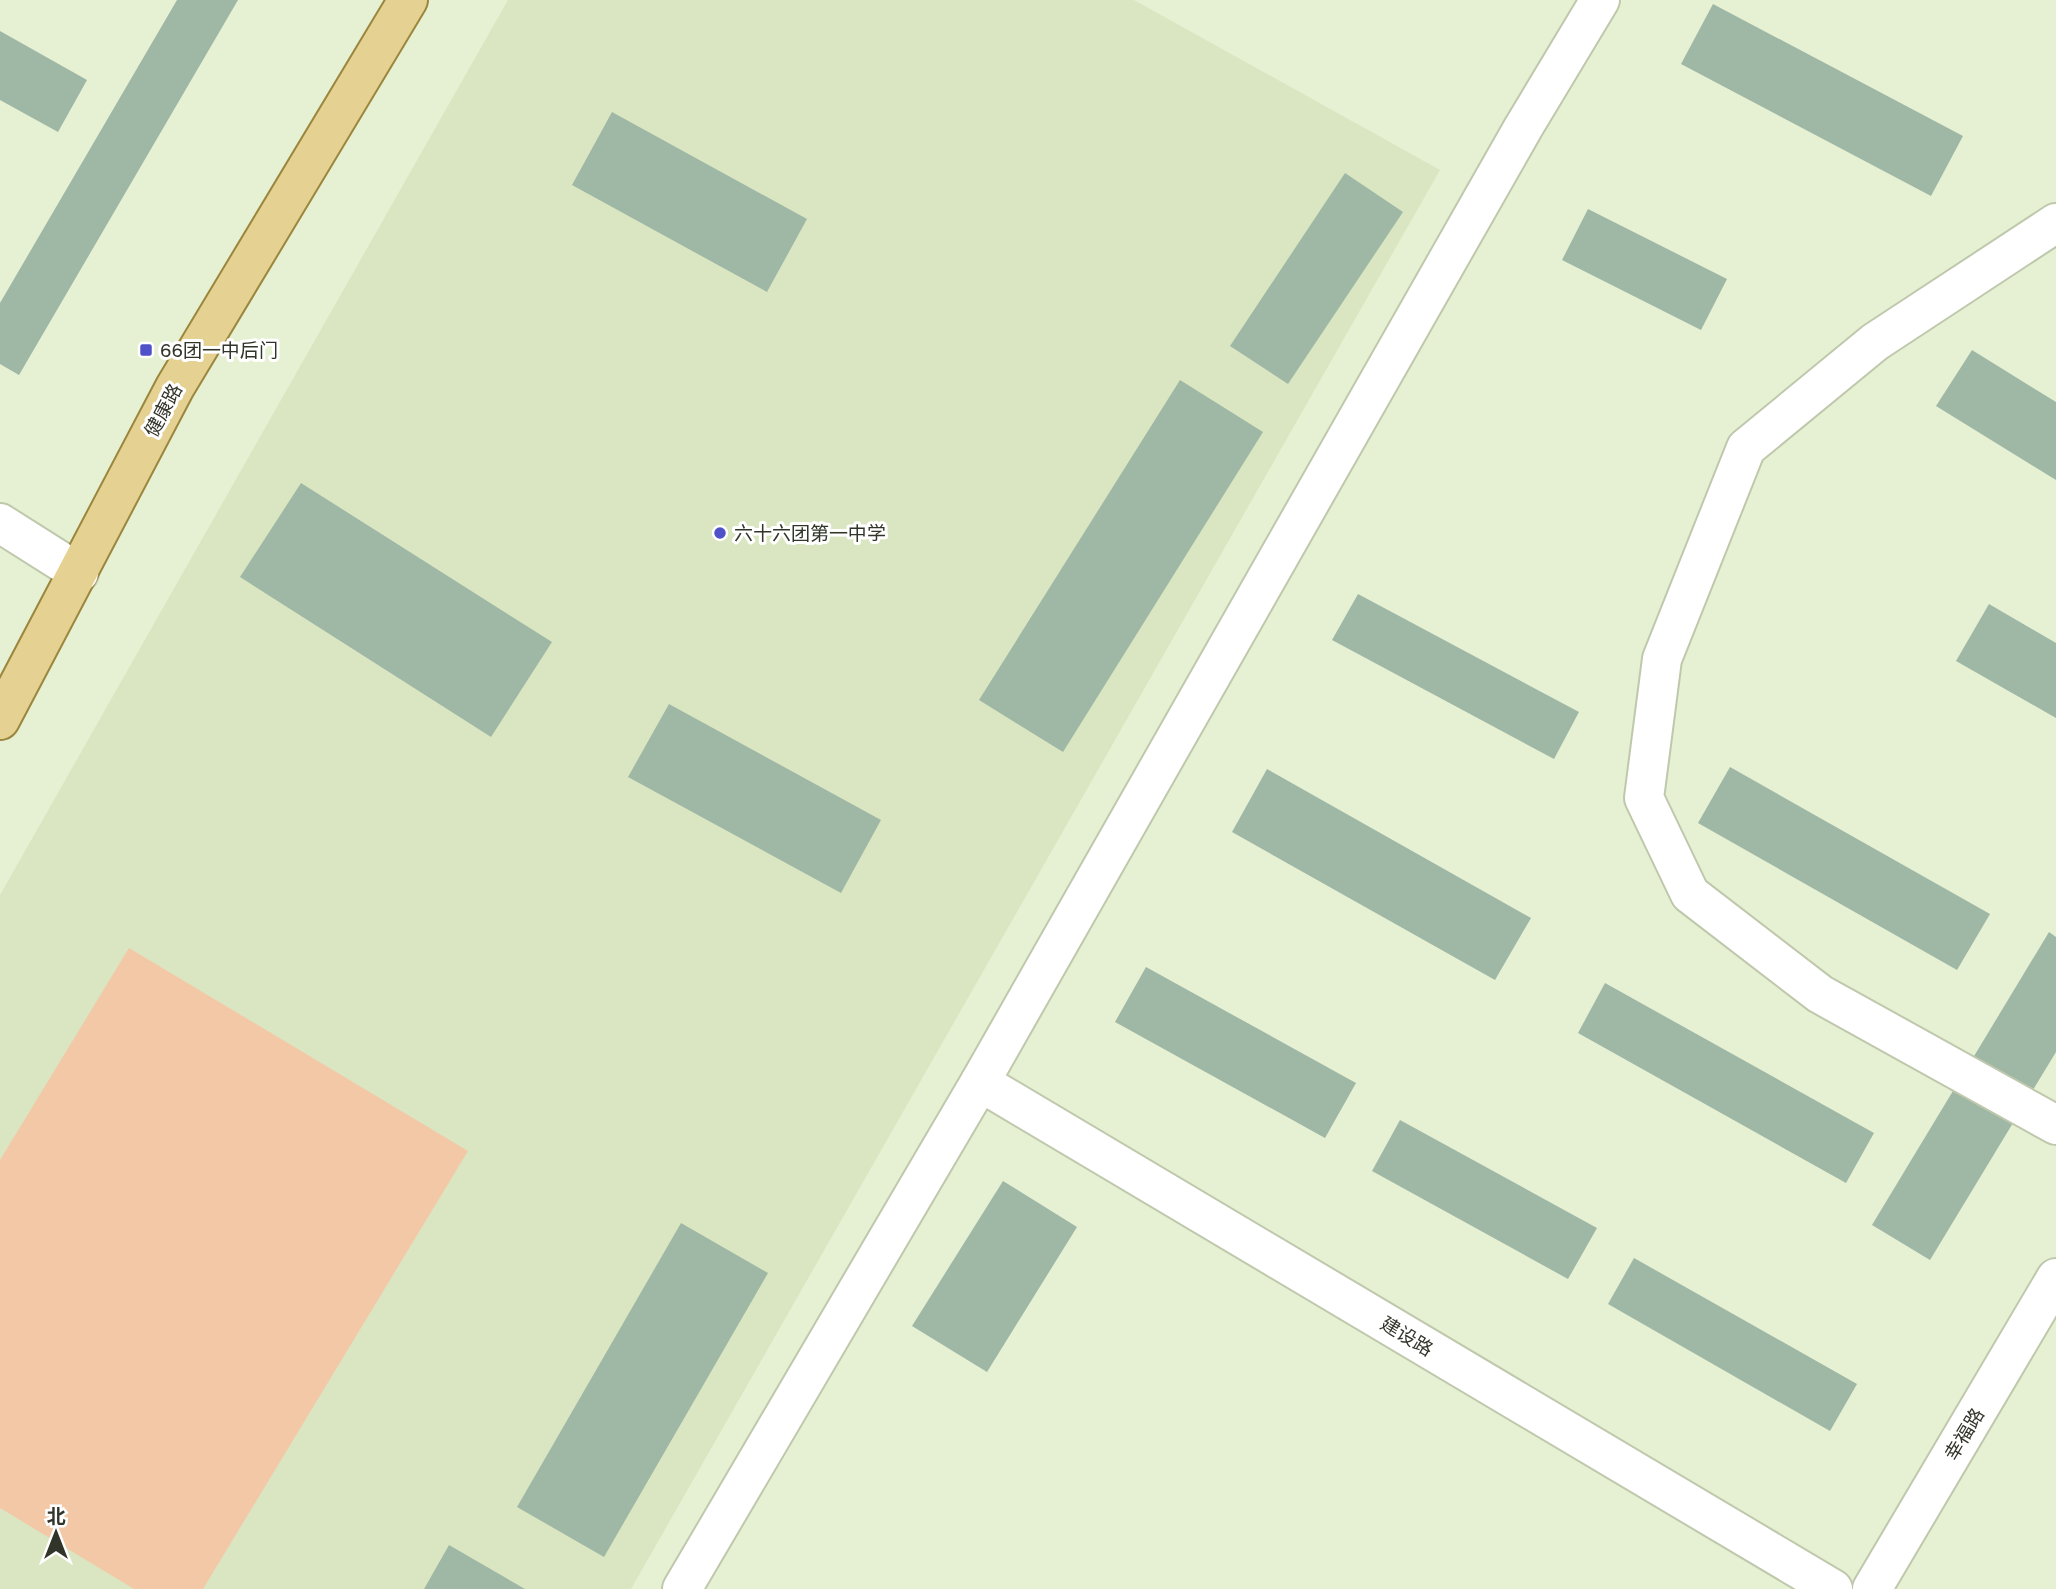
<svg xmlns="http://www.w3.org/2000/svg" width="2056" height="1589" font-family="'Golos Text','Noto Sans SC',sans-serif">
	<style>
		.built { fill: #dae6c2 }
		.green { fill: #f2c8a6 }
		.building { fill: #9fb8a5 }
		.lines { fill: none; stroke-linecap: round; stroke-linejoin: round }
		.minor-casing { stroke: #bfc8ac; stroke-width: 42 }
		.major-casing { stroke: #9b863d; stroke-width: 42 }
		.minor { stroke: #fff; stroke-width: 38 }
		.major { stroke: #e5d191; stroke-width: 38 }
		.poi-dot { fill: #4e51c7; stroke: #fff; stroke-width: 2.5 }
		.labels { text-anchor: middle; stroke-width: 6; stroke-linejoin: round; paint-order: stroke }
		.poi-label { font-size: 19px; fill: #313429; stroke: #fff; text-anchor: start }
		.street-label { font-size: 19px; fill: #313429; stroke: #fff }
	</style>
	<rect width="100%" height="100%" fill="#e6f0d3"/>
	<polygon class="built" points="508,0 1134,0 1440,170 631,1589 0,1589 0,895"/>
	<polygon class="green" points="129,948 468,1151 203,1589 134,1589 0,1508 0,1160"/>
	<g class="building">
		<polygon points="177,0 238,0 19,375 0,364 0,303"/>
		<polygon points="1713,4 1963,136 1931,196 1681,64"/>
		<polygon points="0,31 87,80 58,132 0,100"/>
		<polygon points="612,112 807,219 767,292 572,185"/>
		<polygon points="1345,173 1403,212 1288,384 1230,346"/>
		<polygon points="1588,209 1727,279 1701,330 1562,260"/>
		<polygon points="1972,350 2056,402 2056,480 1936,406"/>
		<polygon points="1180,380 1263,432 1063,752 979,700"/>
		<polygon points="301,483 552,642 491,737 240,577"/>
		<polygon points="1358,594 1579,712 1554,759 1332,640"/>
		<polygon points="1989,604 2056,643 2056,718 1956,661"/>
		<polygon points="669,704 881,820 841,893 628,777"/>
		<polygon points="1730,767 1990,914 1957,970 1698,823"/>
		<polygon points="1267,769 1531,918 1495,980 1232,832"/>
		<polygon points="2049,932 2056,937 2056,1052 1930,1260 1872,1225"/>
		<polygon points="1146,967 1356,1083 1325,1138 1115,1022"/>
		<polygon points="1605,983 1874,1133 1846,1183 1578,1033"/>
		<polygon points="1400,1120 1597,1228 1568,1279 1372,1171"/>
		<polygon points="1003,1181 1077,1227 987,1372 912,1326"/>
		<polygon points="681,1223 768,1273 604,1557 517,1507"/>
		<polygon points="1634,1258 1857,1384 1830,1431 1608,1304"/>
		<polygon points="449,1545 525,1589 424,1589"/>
	</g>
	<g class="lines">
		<defs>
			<g id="minor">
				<polyline points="2056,223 1875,342 1746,448 1662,659 1644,798 1690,894 1820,994 2056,1125"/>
				<polyline points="0,523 79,573"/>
				<polyline points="980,1082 1833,1589"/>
				<polyline points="682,1589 980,1082 1523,128 1600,0"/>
				<polyline points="1872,1589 2056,1278"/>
			</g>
			<polyline id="major" points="0,720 175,387 408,0"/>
		</defs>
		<use href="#minor" class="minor-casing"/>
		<use href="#major" class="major-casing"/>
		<use href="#minor" class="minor"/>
		<use href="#major" class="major"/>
	</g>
	<g class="poi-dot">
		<rect x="139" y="343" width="14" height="14" rx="3.5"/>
		<circle cx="720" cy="533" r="7"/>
	</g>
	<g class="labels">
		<g class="poi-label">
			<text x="160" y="357">66团一中后门</text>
			<text x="734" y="540">六十六团第一中学</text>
		</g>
		<g class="street-label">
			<text transform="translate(163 410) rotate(-62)" y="7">健康路</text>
			<text transform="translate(1407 1336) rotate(31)" y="7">建设路</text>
			<text transform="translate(1964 1434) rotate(-59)" y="7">幸福路</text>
		</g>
	</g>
	<g transform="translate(56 1533)" stroke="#ffffff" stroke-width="5" paint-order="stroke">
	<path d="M0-5L12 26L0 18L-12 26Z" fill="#313429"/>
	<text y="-10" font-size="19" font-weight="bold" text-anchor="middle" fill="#313429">北</text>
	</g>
</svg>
